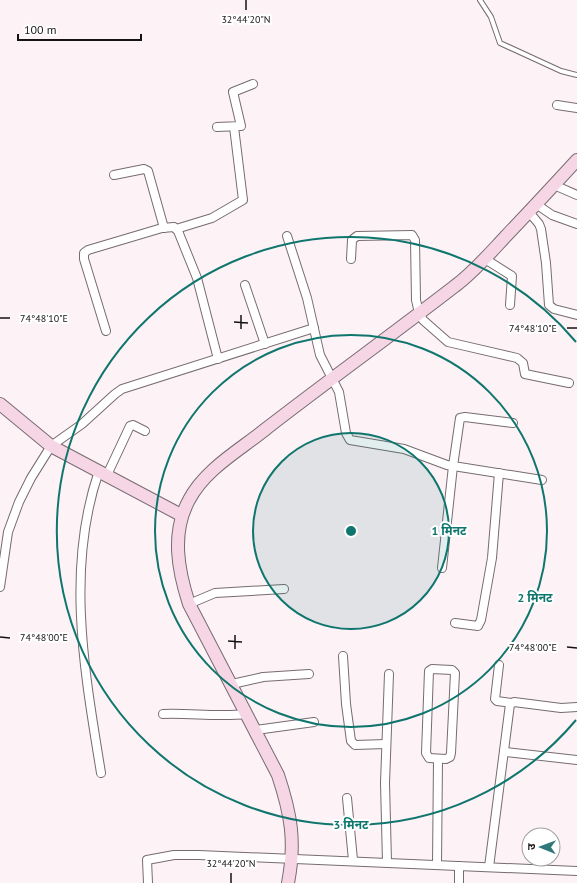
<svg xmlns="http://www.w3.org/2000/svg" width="577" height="883" font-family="'PT Sans','Noto Sans Devanagari',sans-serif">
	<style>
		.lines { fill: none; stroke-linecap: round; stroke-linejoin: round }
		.lane-casing { stroke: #766c70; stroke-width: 6 }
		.street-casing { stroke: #766c70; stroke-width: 10 }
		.secondary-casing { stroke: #766c70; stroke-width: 14 }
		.lane { stroke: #fff; stroke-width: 4 }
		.street { stroke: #fff; stroke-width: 8 }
		.secondary { stroke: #f6d6e4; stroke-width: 12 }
		.ticks { fill: none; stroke: #161214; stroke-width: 1.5 }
		.ring { fill: none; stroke: #0f766e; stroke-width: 2 }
		.ticks-label { font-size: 10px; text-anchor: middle; fill: #161214; stroke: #fff; stroke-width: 4; stroke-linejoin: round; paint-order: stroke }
		.centre { fill: #0f766e; stroke: #fff; stroke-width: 2 }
		.ring-label { font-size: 12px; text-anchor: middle; font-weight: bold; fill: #0f766e; stroke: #fff; stroke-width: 4; stroke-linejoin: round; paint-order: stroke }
	</style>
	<rect width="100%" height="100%" fill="#fdf2f6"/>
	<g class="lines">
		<defs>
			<polyline id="lane" points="480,0 491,17 500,43 561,71 577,75"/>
			<g id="street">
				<polyline points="557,105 577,108"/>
				<polyline points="217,127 241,126 233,92 253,84"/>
				<polyline points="114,175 144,169 148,171 164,228"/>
				<polyline points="554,185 577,195"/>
				<polyline points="536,204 552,215 577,224"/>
				<polyline points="529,212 539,224 541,229 546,263 549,305 554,309 577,315"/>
				<polyline points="176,229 212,218 243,200 234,127"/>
				<polyline points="287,236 307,298 320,355 339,392 346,433 350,440 404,449 447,465 542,480"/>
				<polyline points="351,259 352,240 357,236 412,235 415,240 416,300 419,313 423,320 448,342 517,358 523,363 525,374 569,383"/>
				<polyline points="485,259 512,276 510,305"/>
				<polyline points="245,285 265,344"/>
				<polyline points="106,331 84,259 84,253 88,250 162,228 174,227 178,231 197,278 218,359"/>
				<path d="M99 471C65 569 85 674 101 773"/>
				<polyline points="107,475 130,426 133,425 145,431"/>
				<polyline points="442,568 453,466 460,418 465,417 513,423"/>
				<polyline points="0,587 8,532 19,502 31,478 51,446 82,424 115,394 122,389 314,328"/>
				<polyline points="189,604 215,593 284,589"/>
				<polyline points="455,623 478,626 481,620 492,558 499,473"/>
				<polyline points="343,656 346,704 351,741 355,745 386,744"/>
				<polyline points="499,665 495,699 497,701 512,703"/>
				<polygon points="432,669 452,670 455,673 451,753 450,757 446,759 429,758 426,753 429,671"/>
				<polyline points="232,684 263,677 309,674"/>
				<path d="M163 714C191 713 219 717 247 714"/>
				<polyline points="256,730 314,722"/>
				<polyline points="506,752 577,760"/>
				<polyline points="347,798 353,860"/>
				<polyline points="387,862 385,783 389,674"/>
				<polyline points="437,865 438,759"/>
				<polyline points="489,867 510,704 514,702 561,708 577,707"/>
				<polyline points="148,883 147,860 174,855 199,855 577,871"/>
				<polyline points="459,883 459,866"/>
			</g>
			<g id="secondary">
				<polyline points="0,404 51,446 181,515"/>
				<path d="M288 883C296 842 291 814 278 775L189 604C178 570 171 533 189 500 205 469 240 450 267 428 329 380 393 334 455 286 474 272 490 253 506 236 530 211 554 185 577 160"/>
			</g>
		</defs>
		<use href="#lane" class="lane-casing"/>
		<use href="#street" class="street-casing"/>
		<use href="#secondary" class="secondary-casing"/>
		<use href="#lane" class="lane"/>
		<use href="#street" class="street"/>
		<use href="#secondary" class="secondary"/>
	</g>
	<path class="ticks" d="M246 10V0M0 318H10M234 322 248 323M567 328H577M241 329V315M0 637 10 638M228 641 242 642M567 647 577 648M235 649V635M231 883V873"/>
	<circle cx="351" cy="531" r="98" fill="#0f766e" fill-opacity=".12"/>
	<g class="ring">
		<circle cx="351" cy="531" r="98"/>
		<circle cx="351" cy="531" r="196"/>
		<path d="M576 720A294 294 0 1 1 576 342"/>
	</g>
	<g class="ticks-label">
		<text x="246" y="23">32°44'20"N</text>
		<text x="44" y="322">74°48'10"E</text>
		<text x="533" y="332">74°48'10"E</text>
		<text x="44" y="641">74°48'00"E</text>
		<text x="533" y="651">74°48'00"E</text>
		<text x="231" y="867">32°44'20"N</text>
	</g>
	<circle cx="351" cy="531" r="6" class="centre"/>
	<g class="ring-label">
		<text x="449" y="535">1 मिनट</text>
		<text x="535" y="602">2 मिनट</text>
		<text x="351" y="829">3 मिनट</text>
	</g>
	<g transform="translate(541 847) rotate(271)"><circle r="19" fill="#ffffff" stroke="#a2a0a1"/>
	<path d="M0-3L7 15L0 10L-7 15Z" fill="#2e787a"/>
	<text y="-6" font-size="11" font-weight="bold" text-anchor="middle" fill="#161214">उ</text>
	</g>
	<path d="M18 34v6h123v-6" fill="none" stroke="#161214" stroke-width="2"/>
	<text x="24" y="34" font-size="12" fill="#161214" stroke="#ffffff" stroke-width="3" paint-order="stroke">100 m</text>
</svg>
